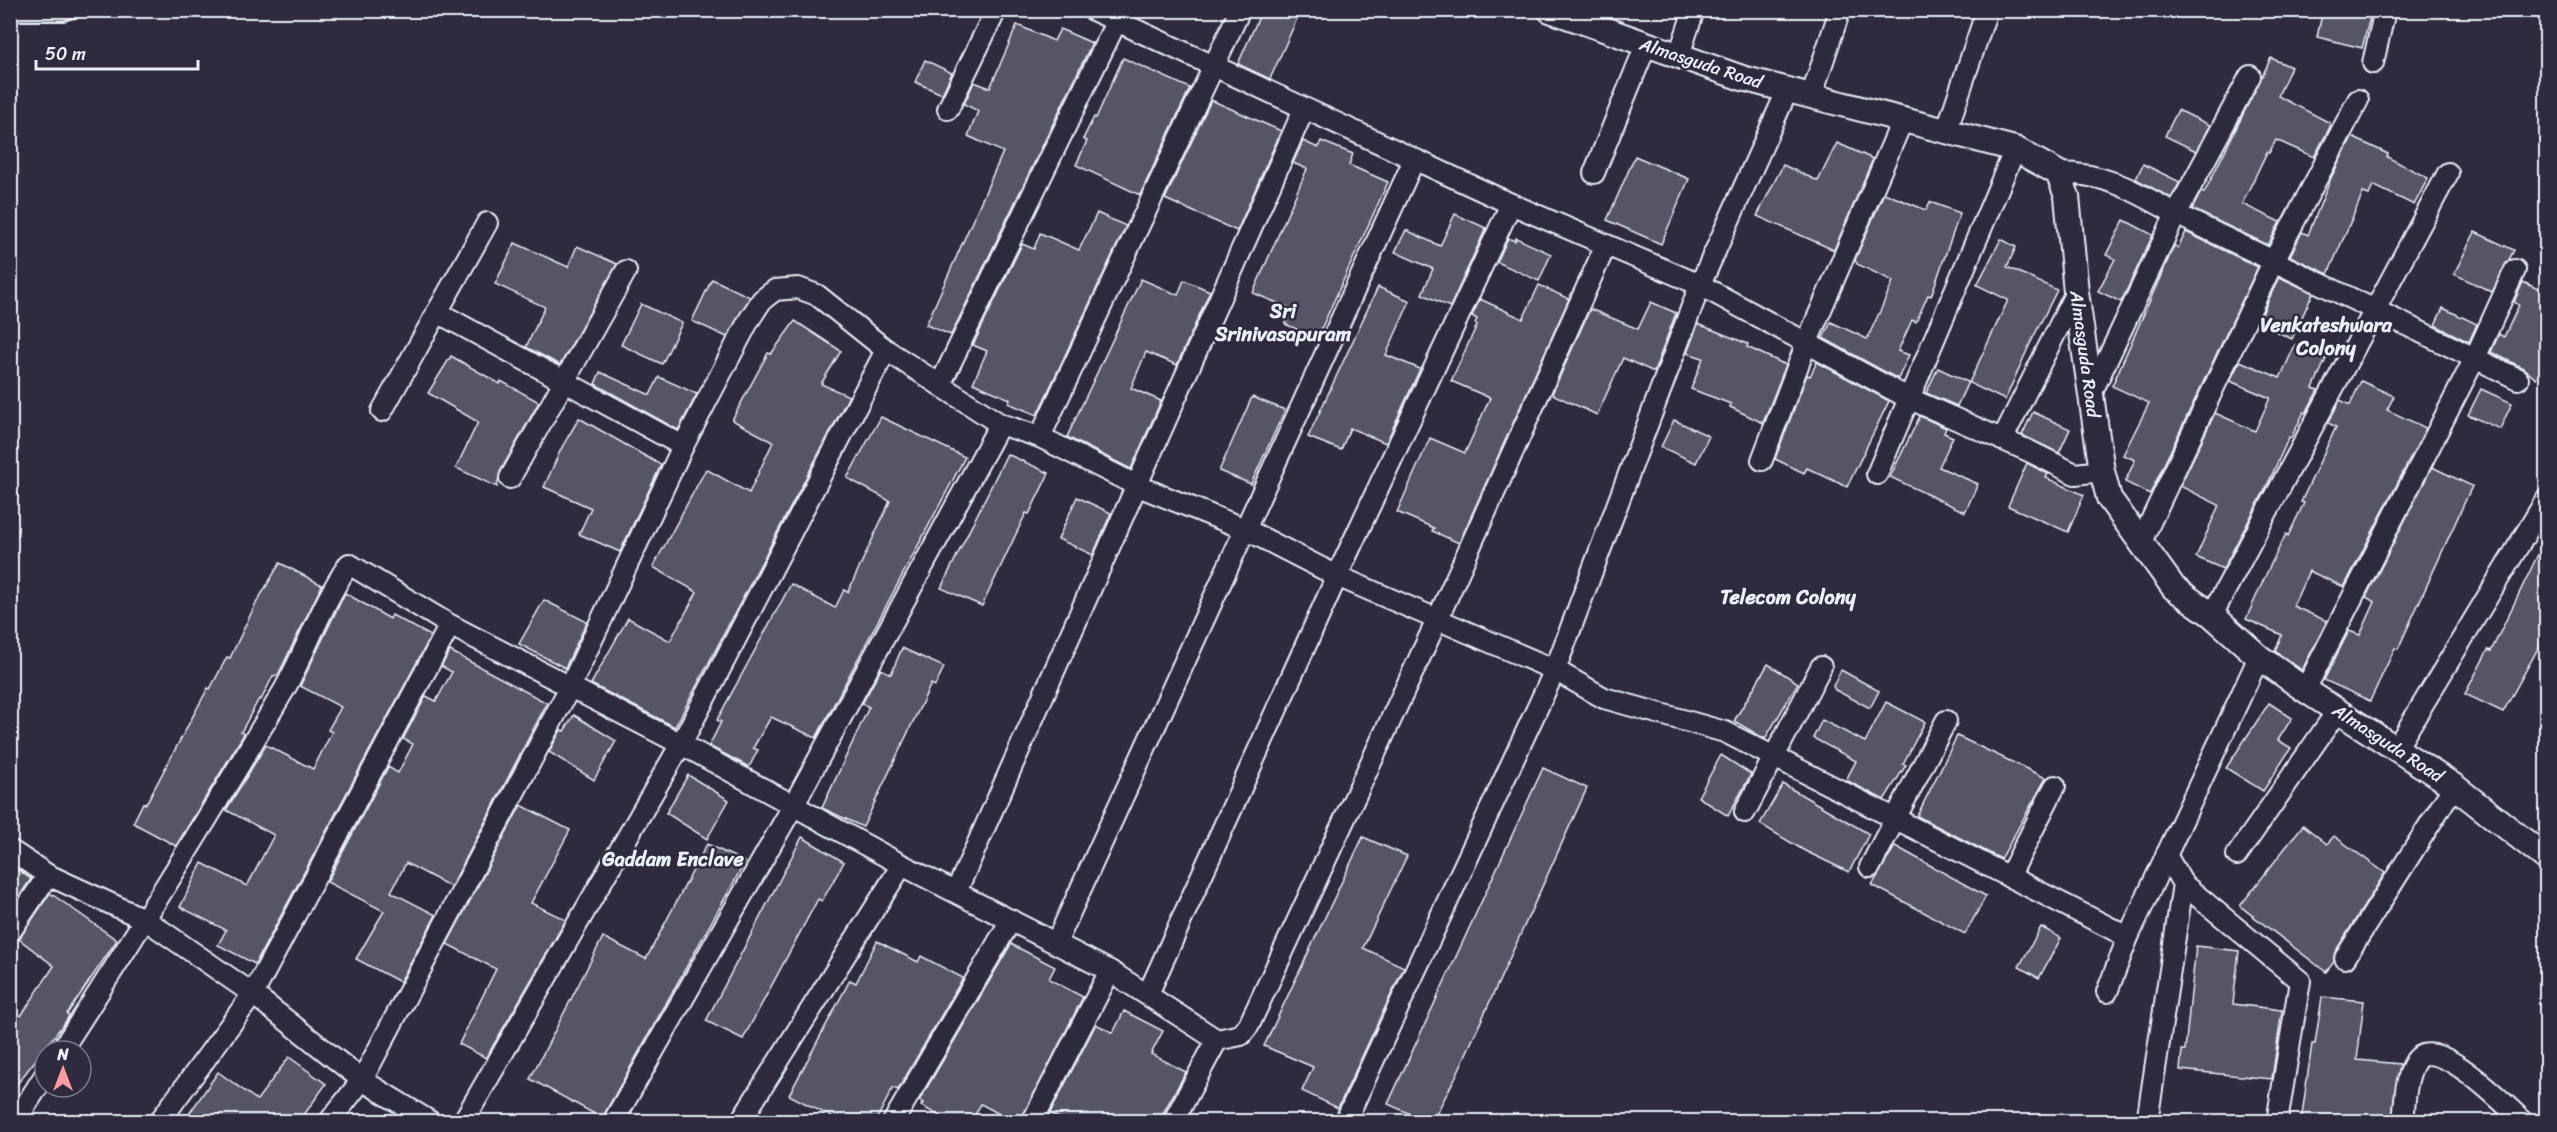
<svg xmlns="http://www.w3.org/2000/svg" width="2557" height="1132" font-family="Sriracha,sans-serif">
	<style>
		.building { fill: #575565; stroke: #e8f1f8; stroke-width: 1.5 }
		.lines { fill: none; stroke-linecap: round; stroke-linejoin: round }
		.service-casing { stroke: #e8f1f8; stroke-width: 14 }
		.minor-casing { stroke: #e8f1f8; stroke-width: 24 }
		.tertiary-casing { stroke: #e8f1f8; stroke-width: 28 }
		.service { stroke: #2f2a3d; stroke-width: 9 }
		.minor { stroke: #2f2a3d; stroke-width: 20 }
		.tertiary { stroke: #2f2a3d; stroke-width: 24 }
		.labels { text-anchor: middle; stroke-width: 5; stroke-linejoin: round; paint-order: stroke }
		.street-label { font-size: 18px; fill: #e8f1f8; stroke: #2f2a3d }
		.neighbourhood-label { font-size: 20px; font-weight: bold; fill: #e8f1f8; stroke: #2f2a3d }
	</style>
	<rect width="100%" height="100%" fill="#2f2a3d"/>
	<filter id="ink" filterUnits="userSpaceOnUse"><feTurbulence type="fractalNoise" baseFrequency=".0167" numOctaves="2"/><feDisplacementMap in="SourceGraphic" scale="12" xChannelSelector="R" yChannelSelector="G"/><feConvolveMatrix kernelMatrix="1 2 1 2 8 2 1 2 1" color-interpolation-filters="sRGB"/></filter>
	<g filter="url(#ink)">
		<g class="building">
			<polygon points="1262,10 1301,10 1270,79 1238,64"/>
			<polygon points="2323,10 2372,10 2362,48 2317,37"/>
			<polygon points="1017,25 1054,41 1060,29 1092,43 951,335 926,325 1003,152 968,136 978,111 964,104 974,82 990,88"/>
			<polygon points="1123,58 1190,88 1140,195 1076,165 1087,141 1083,139 1094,117 1096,118"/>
			<polygon points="2271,58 2291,67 2278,96 2330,123 2330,127 2314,157 2276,140 2269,153 2267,152 2242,204 2280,222 2268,245 2192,209 2201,192 2204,193"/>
			<polygon points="925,60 952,73 942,94 915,82"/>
			<polygon points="1211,100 1281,131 1237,231 1165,199"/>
			<polygon points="2178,110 2210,125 2196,151 2165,136"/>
			<polygon points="2352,137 2388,154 2387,157 2428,178 2414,205 2373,185 2369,195 2363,193 2328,274 2290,256 2302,232 2308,235 2331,178"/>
			<polygon points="1303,141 1318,148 1321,141 1353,154 1349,165 1388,182 1317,338 1285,324 1292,309 1253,293 1307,169 1293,163"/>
			<polygon points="1837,143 1873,159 1834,250 1757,216 1783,165 1818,181"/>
			<polygon points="1635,156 1689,179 1661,244 1607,220"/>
			<polygon points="2143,164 2180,182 2171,198 2136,179"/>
			<polygon points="1884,193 1926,210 1930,202 1960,213 1931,296 1928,295 1916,322 1912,320 1898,351 1909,355 1898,379 1823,338 1831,322 1867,339 1882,307 1893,281 1857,264 1855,260"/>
			<polygon points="1097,213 1126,226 1037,415 1008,403 1010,399 973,383 987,351 973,345 1022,244 1034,249 1040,233 1079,250"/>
			<polygon points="1455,214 1486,228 1450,307 1422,294 1433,269 1395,252 1406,230 1440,246"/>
			<polygon points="2124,220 2153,235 2121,302 2098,291 2115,259 2106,255"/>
			<polygon points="2186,232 2258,267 2150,494 2125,482 2135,460 2123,455 2149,403 2112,386 2174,246 2178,248"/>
			<polygon points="2475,232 2514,250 2492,292 2454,274"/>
			<polygon points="1508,238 1515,241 1516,238 1551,254 1539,281 1497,262"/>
			<polygon points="2001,239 2016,247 2007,267 2057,290 2028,348 2005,400 1969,383 2008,300 1977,285"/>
			<polygon points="515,243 568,267 577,246 617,264 560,365 526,347 545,307 495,284"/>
			<polygon points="2279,277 2313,293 2292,339 2258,323"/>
			<polygon points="712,279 750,297 727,337 692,321"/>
			<polygon points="1141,279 1178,295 1184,280 1210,291 1177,365 1146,352 1131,388 1161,401 1131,469 1067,437"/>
			<polygon points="2523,282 2547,293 2547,356 2536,379 2523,368 2491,352 2499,334 2504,337 2519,305 2514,302"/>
			<polygon points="1539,285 1569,299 1459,543 1432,531 1434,528 1397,512 1430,438 1465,453 1490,398 1451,381 1477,325 1475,323 1477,319 1472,316 1480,299 1523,319"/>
			<polygon points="1378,287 1410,301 1386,355 1420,369 1386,443 1350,428 1341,450 1308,437"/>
			<polygon points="1651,302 1676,313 1654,372 1623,358 1597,415 1552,394 1590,309 1638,329"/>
			<polygon points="641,304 682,323 662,364 621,345"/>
			<polygon points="2443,308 2477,324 2469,342 2435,325"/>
			<polygon points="795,321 841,351 821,384 849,396 675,727 591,684 628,618 670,641 697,592 653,567 706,469 749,493 773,442 732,420 768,353 771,354"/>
			<polygon points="1698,324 1748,344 1747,347 1786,365 1763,423 1730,407 1731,404 1691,389 1703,358 1687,353"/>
			<polygon points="2295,345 2326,359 2313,388 2318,390 2306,413 2304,412 2291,438 2289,437 2266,488 2223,569 2196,557 2219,505 2180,486 2215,413 2255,431 2270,398 2230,381 2240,361 2280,378"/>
			<polygon points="451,356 500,384 501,381 539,402 500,472 497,487 456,468 478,422 428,393"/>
			<polygon points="1817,362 1889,401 1847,487 1807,468 1804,473 1775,459 1807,375 1810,376"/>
			<polygon points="1938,368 1968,382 1957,406 1926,393"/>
			<polygon points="600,372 650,395 659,377 697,394 678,430 595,384"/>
			<polygon points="2361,381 2394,396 2387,410 2426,428 2344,587 2309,571 2293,606 2327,621 2302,670 2275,651 2282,635 2246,619 2269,568 2286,534 2288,536 2304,503 2301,502 2336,427 2328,423 2340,400 2350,405"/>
			<polygon points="2481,389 2512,403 2500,429 2468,415"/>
			<polygon points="1252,397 1285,410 1251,484 1219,471"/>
			<polygon points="2033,412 2070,429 2059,453 2022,435"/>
			<polygon points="1920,416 1946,428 1944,433 1953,437 1939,467 1978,484 1965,512 1890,477"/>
			<polygon points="881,417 965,457 816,738 771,717 753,748 758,750 749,767 709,746 721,722 717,720 791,584 835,608 844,590 848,592 890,501 847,478"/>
			<polygon points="579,418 661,465 620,552 579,534 591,508 544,487 561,449"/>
			<polygon points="1674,420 1709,436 1696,463 1661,447"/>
			<polygon points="1007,454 1049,473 1029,514 1026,513 982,606 941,588"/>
			<polygon points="2027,463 2048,474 2046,478 2084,495 2068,532 2008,506"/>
			<polygon points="2432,467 2472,486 2398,649 2395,648 2370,701 2324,680 2349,631 2360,635 2375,602 2366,597"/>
			<polygon points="1077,497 1111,513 1093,555 1058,539"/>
			<polygon points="2547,536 2547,645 2541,643 2503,712 2465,694 2488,650 2491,651"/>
			<polygon points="280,563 322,585 278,675 273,676 261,700 259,699 241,732 244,734 176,846 133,823 143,803 146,804 208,688 210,689 227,657 230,658 255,605"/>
			<polygon points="345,593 390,619 392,615 431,636 255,964 218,945 226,930 180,907 202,863 247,886 274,835 226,810 266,745 313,769 332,732 328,730 341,707 300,686"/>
			<polygon points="544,600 587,622 565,668 519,644"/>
			<polygon points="902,648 944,667 935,686 931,684 863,827 822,808 869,707 862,704 881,669 891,674"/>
			<polygon points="450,651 547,703 451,887 406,863 391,892 436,915 400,982 356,959 384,911 327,882 388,767 398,773 413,744 403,739 426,696 436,701 452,672 441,666"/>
			<polygon points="1768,664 1798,683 1765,739 1734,721"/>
			<polygon points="1841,670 1879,691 1870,708 1835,690 1833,686"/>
			<polygon points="1886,702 1925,722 1903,764 1906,765 1884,800 1846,780 1856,761 1813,738 1822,720 1865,742"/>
			<polygon points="2269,703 2292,718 2278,740 2291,748 2263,791 2226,768"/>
			<polygon points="574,715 616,741 594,780 549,752 561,730 564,731"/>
			<polygon points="1957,736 2046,778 2001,859 1917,816"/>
			<polygon points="1721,755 1751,774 1728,816 1698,797"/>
			<polygon points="1543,768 1587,788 1456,1076 1432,1122 1428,1122 1388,1104"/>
			<polygon points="688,775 729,800 707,839 666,813"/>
			<polygon points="1783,784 1869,834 1849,872 1805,851 1760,824"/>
			<polygon points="521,805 570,830 531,903 566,920 486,1058 459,1044 496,969 447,944"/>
			<polygon points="2303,825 2327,844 2334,836 2385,873 2335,952 2334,962 2326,972 2240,906"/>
			<polygon points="802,837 844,862 822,901 818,899 743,1039 706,1021"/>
			<polygon points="1363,837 1407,856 1363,948 1404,967 1338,1108 1302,1091 1313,1067 1264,1046"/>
			<polygon points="707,844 745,862 602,1118 530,1079 603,937 646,959"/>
			<polygon points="1895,846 1986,896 1965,934 1872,885"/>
			<polygon points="10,865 31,879 10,910"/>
			<polygon points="50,893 117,940 67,1014 69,1016 66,1021 10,1093 10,1008 21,1016 54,966 19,939"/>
			<polygon points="2041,927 2061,938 2039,978 2019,967"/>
			<polygon points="877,941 918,962 921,956 963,978 898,1090 893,1088 875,1122 829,1122 832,1117 789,1095 850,980 856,983"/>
			<polygon points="1011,944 1055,967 1049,979 1083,997 1020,1122 1014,1122 981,1104 971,1122 951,1122 921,1106 923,1103 919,1101"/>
			<polygon points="2196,946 2239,951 2233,1004 2282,1010 2272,1079 2180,1070 2182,1050 2185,1050"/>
			<polygon points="2322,997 2364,1001 2357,1060 2400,1064 2391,1122 2301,1122 2312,1044 2315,1044"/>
			<polygon points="1124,1011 1163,1031 1151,1054 1186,1072 1158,1122 1067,1122 1050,1113 1096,1024 1113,1033"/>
			<polygon points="289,1057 326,1084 299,1122 199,1122 189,1114 218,1072 257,1100"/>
		</g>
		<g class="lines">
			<defs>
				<polyline id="service" points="10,15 63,15 79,10"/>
				<g id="minor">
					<polyline points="1093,10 1511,204 1700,285 1908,398 2031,452 2075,474 2102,471"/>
					<polyline points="1679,55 1694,10"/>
					<polyline points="2373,63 2385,10"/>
					<polyline points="1811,97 1840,10"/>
					<polyline points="948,109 996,10"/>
					<polyline points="1947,129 1987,10"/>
					<polyline points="1594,173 1646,45"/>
					<path d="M2058 173C2106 173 2135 191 2176 214L2518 379"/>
					<polyline points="437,312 683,446"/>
					<polyline points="940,385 1122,10"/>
					<polyline points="2090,396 2176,214 2250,76"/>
					<polyline points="382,411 487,223"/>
					<polyline points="1040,437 1240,10"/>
					<polyline points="2002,440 2076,292"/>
					<polyline points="1762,460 1807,342 1903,119"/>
					<polyline points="1877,474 2015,149"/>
					<polyline points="510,478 626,271"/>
					<polyline points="2140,544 2273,262 2358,100"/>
					<polyline points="2212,615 2448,173"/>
					<polyline points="2305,690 2475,358 2515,270"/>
					<polyline points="2397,747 2546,500"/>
					<polyline points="1745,812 1821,667"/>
					<polyline points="10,850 48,875 146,920 253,994 362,1080 431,1122"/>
					<polyline points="2237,855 2338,710"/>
					<polyline points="1870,867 1946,721"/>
					<polyline points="2009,877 2055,786"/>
					<polyline points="2183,884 2300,981 2277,1122"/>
					<polyline points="956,892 1304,109"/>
					<polyline points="10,932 48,875"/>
					<polyline points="1056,943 1414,160"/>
					<polyline points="2345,958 2454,786"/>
					<polyline points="2107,992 2128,937 2259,657"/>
					<polyline points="1148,994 1337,576 1511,204"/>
					<path d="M61 1051C138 932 212 812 284 690 307 649 322 603 349 564L450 625 681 744 902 865 1110 971 1217 1040 1241 1035 1249 1025 1438 618 1605 247"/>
					<polyline points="15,1122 45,1075"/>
					<polyline points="159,1122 253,994 450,625"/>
					<polyline points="329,1122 362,1080 570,687 683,446 749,320 762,300 775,290 798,288 817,295 886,350 1000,424 1040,437 1138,486 1245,529 1337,576 1555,670 1604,698 1725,732 2128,937"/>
					<polyline points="463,1122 681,744 886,350"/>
					<polyline points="613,1122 793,806 1000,424"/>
					<polyline points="740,1122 902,865"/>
					<polyline points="893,1122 1011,920"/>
					<polyline points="1032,1122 1110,971"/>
					<polyline points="1173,1122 1217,1040"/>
					<polyline points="1345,1122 1555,670 1700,285 1788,89"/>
					<polyline points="2147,1122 2183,884 2166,855"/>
					<path d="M2403 1122C2405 1103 2405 1078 2415 1062 2434 1030 2507 1107 2524 1122"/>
				</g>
				<polyline id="tertiary" points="1550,10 1742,78 2015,149 2058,173 2067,196 2076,292 2102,471 2109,498 2174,588 2212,615 2259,657 2305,690 2454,786 2546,858"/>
			</defs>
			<use href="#service" class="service-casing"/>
			<use href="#minor" class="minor-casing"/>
			<use href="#tertiary" class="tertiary-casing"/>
			<use href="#service" class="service"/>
			<use href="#minor" class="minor"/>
			<use href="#tertiary" class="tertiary"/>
		</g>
	</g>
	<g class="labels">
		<g class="street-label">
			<text transform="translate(1701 63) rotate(18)" y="6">Almasguda Road</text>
			<text transform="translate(2085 354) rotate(82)" y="6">Almasguda Road</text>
			<text transform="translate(2388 743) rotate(33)" y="6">Almasguda Road</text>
		</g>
		<g class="neighbourhood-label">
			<text x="1283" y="318">Sri<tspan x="1283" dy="23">Srinivasapuram</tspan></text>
			<text x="2326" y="332">Venkateshwara<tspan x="2326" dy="23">Colony</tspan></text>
			<text x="1788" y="604">Telecom Colony</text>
			<text x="673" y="866">Gaddam Enclave</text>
		</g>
	</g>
	<rect width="2557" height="1132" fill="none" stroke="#2f2a3d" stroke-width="36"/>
	<rect x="18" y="18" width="2521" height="1096" fill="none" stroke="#e8f1f8" stroke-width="2" filter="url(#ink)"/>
	<g transform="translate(63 1069)"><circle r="28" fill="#2f2a3d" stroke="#797a88" stroke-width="1.5"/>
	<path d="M0-4.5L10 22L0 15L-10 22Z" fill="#ff9aa2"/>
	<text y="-9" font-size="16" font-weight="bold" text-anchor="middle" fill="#e8f1f8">N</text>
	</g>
	<path d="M36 60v9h162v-9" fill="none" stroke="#e8f1f8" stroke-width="3"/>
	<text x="45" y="60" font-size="18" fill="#e8f1f8" stroke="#2f2a3d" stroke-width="4.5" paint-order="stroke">50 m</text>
</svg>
